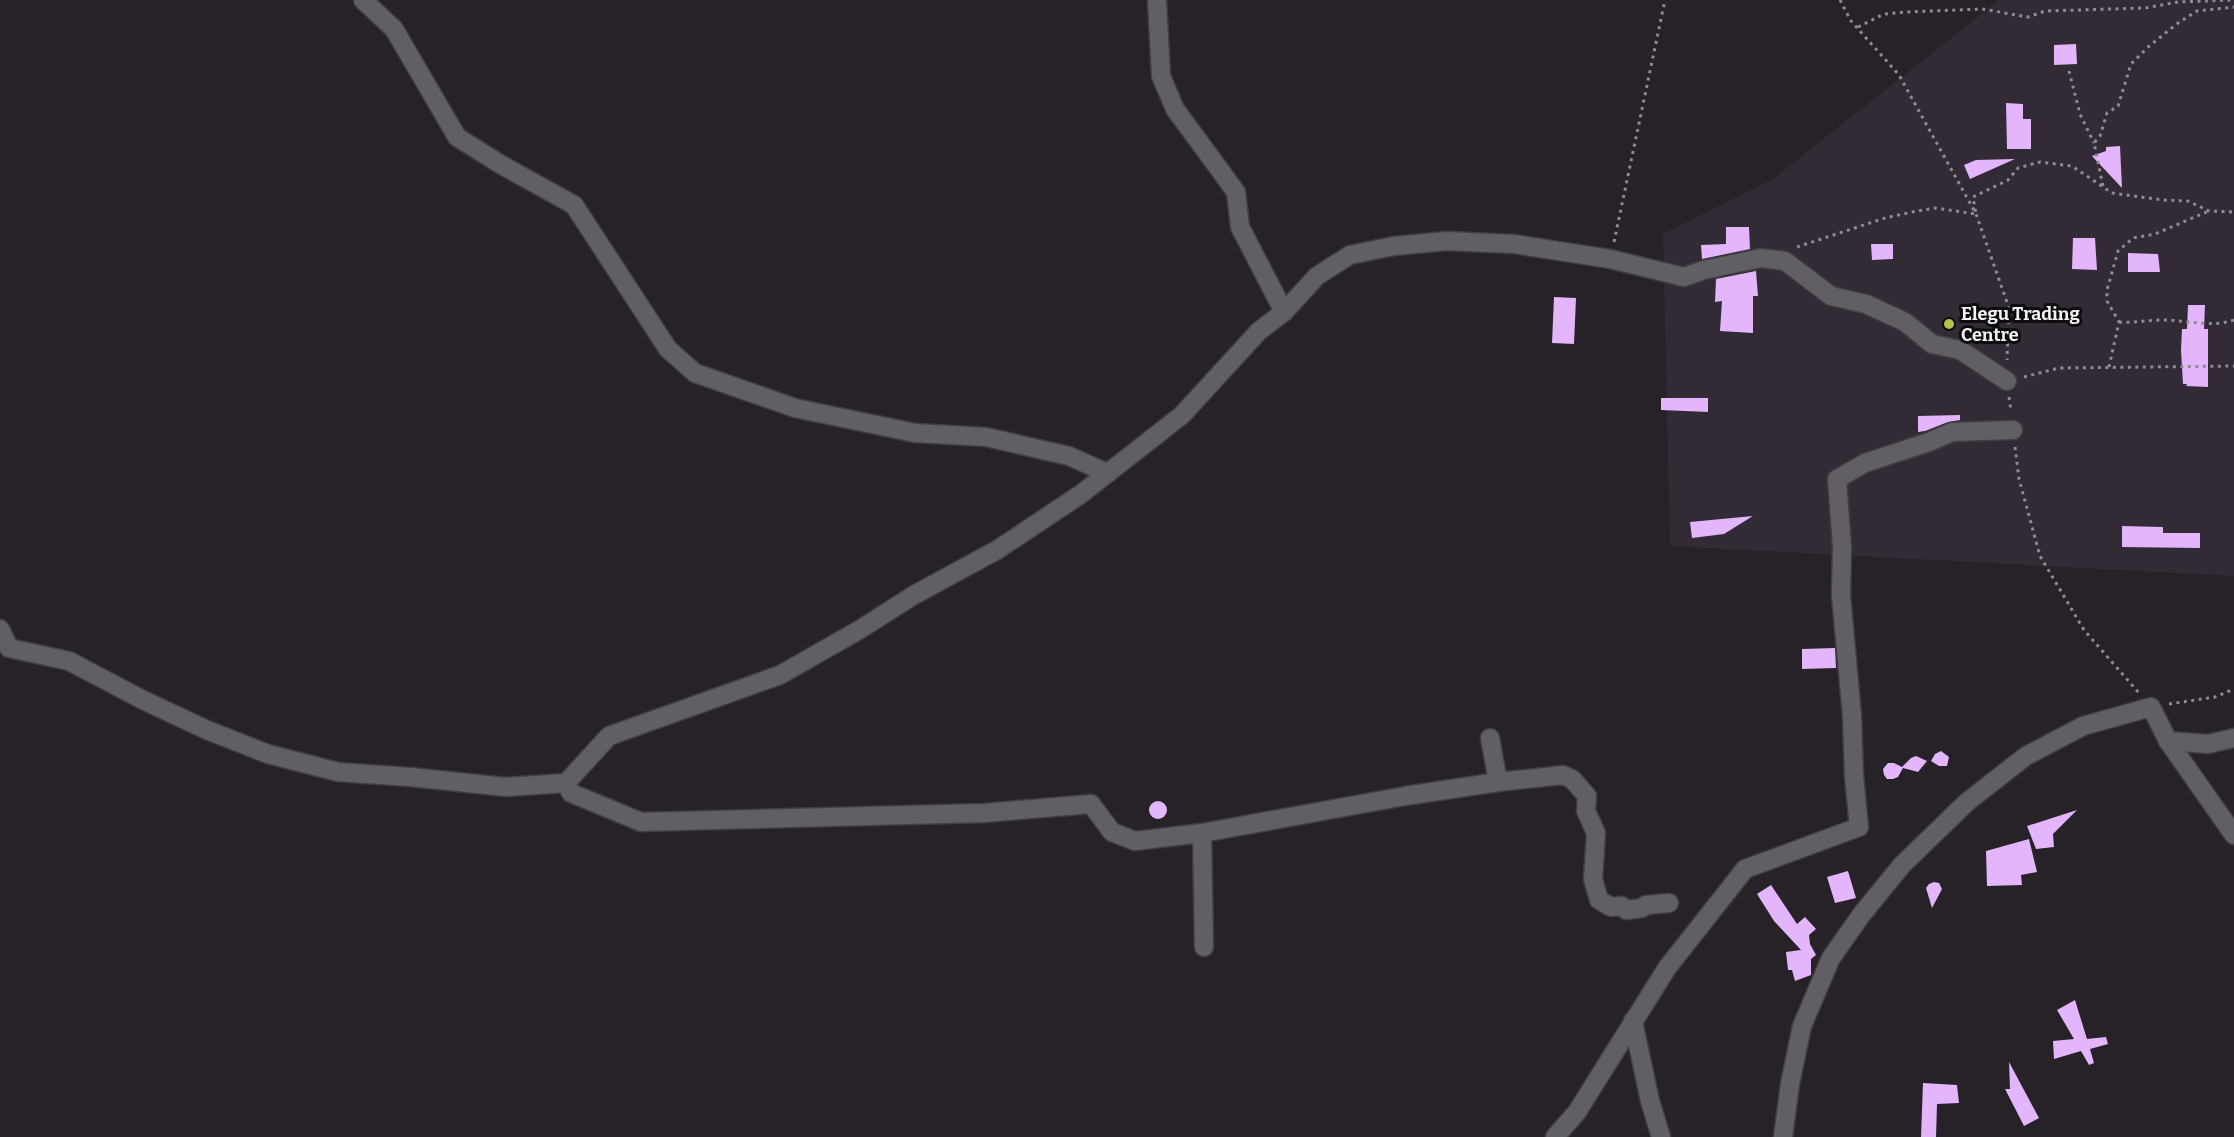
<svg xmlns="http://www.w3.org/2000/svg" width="2234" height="1137" font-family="Bitter,serif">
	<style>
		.built { fill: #322a35 }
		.building { fill: #e3b5fb }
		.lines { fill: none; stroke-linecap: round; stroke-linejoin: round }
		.minor-casing { stroke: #413e42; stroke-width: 21 }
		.path { stroke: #8f8b90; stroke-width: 3; stroke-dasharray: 3 4.5; stroke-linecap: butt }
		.minor { stroke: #625e65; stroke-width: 18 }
		.poi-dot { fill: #b6c148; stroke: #0e0c0f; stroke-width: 2 }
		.labels { text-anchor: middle; stroke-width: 6; stroke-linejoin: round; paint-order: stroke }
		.poi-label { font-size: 18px; font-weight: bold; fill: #f4f1f5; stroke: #0e0c0f; text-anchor: start }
	</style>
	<rect width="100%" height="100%" fill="#262228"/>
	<polygon class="built" points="1999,0 2234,0 2234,576 1670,546 1663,234 1773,179"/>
	<g class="building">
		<polygon points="2076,44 2077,64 2054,65 2054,45"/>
		<polygon points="2006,103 2023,104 2023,119 2031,119 2031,149 2007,149"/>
		<polygon points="2120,146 2122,188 2092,156 2106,151 2106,147"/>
		<polygon points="2015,159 1970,179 1964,165 1976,160"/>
		<polygon points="1726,227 1749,227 1750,249 1702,259 1701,245 1726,244"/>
		<polygon points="2073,238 2095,238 2097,270 2072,269"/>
		<polygon points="1871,244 1893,244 1893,259 1872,260"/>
		<polygon points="2128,253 2158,254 2160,272 2128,272"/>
		<polygon points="1756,271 1758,296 1753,296 1753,333 1720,331 1722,301 1715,302 1716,279"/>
		<polygon points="1554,297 1576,298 1574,344 1552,343"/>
		<polygon points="2188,305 2205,305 2204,329 2208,329 2208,387 2186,386 2187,384 2183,384 2181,350 2182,329 2187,329"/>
		<polygon points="1661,398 1708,398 1708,412 1661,410"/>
		<polygon points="1960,415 1960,420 1948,422 1925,431 1918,432 1918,416"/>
		<polygon points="1753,516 1724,534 1692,538 1690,522"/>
		<polygon points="2122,526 2163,527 2163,533 2200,533 2200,548 2122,547"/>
		<polygon points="1835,648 1836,668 1802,669 1802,649"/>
		<polygon points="1941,751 1949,757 1947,766 1939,766 1931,761 1935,754"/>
		<polygon points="1916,756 1927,761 1918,772 1903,768 1898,777 1893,779 1887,779 1884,775 1883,769 1888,763 1894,763 1902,767 1911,758"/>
		<circle cx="1158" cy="810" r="9"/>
		<polygon points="2077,810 2053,834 2054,847 2036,849 2027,826"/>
		<polygon points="2029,839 2037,872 2021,875 2022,885 1987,886 1986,851"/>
		<polygon points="1848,871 1856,898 1835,903 1827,877"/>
		<polygon points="1934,882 1939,883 1942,889 1932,908 1926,888 1929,884"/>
		<polygon points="1771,885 1797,924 1805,917 1816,929 1809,935 1810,944 1816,955 1811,959 1811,975 1795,981 1792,970 1788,970 1786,952 1801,950 1774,921 1757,894"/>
		<polygon points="2075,1000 2087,1039 2106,1037 2108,1044 2090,1049 2094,1063 2089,1065 2081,1051 2054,1059 2053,1041 2074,1039 2057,1010"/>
		<polygon points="2009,1062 2039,1118 2024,1126 2005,1089 2010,1089"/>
		<polygon points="1923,1083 1957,1085 1959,1103 1937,1104 1936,1137 1921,1137"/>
	</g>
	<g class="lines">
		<defs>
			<g id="minor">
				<polyline points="363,0 394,29 457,137 500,164 574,205 668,349 695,373 795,408 915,433 986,437 1069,456 1107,473"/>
				<polyline points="1157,0 1161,76 1175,109 1236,192 1240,227 1284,312"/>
				<polyline points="0,629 9,648 69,661 143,700 207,730 268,754 338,772 410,777 506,787 566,783 609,736 780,675 859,630 914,595 997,550 1081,494 1182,415 1259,331 1284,312 1317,276 1350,255 1394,246 1447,241 1514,244 1610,259 1684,277 1704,270 1761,258 1785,261 1831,296 1866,304 1905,322 1932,344 1960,350 2007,381"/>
				<polyline points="1490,738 1498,782"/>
				<polyline points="2168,741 2234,835"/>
				<polyline points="566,783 571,793 641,822 984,813 1091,804 1112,832 1135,841 1202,833 1405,796 1498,782 1563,775 1572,779 1587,796 1586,811 1596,833 1593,879 1599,900 1611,907 1622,906 1626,910 1642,908 1646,905 1669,903"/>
				<polyline points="1202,833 1204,947"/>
				<polyline points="1633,1021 1650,1101 1661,1137"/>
				<polyline points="1555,1137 1577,1112 1667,968 1745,869 1859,827 1854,776 1852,716 1841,595 1842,547 1837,479 1865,463 1929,442 1952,432 2013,430"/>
				<polyline points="1783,1137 1790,1084 1802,1026 1831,958 1862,914 1902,865 1967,802 2026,756 2083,726 2151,707 2168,741 2208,744 2234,738"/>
			</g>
		</defs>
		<use href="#minor" class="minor-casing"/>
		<g class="path">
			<polyline points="1840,0 1851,21 1899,75 1976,214 2009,308 2007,360"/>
			<polyline points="1858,27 1884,14 1906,12 1982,9 2028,17 2045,11 2145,8 2178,2 2232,0"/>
			<polyline points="2069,71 2080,114 2094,143"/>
			<polyline points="2103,186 2094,143 2100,136 2107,113 2118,106 2131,64 2148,47 2178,23 2197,11 2234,7"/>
			<polyline points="1614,242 1665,0"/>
			<polyline points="1797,247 1885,218 1917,211 1935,208 1976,214 1973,197 2008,180 2018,168 2040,162 2072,166 2112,193 2163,200 2188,201 2209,211 2234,212"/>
			<path d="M2119 322C2134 323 2148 320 2163 320 2186 320 2212 328 2234 320"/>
			<polyline points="2109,367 2119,322 2107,301 2107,290 2118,251 2133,238 2155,234 2209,211"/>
			<polyline points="2024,377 2059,368 2234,366"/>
			<polyline points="2009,397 2011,411"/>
			<polyline points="2015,447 2019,479 2040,556 2084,630 2139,693"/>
			<polyline points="2169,704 2215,697 2234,689"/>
		</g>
		<use href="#minor" class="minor"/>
	</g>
	<circle class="poi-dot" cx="1949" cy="324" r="6"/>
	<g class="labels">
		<g class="poi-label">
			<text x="1961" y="320">Elegu Trading<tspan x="1961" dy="21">Centre</tspan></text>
		</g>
	</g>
</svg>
